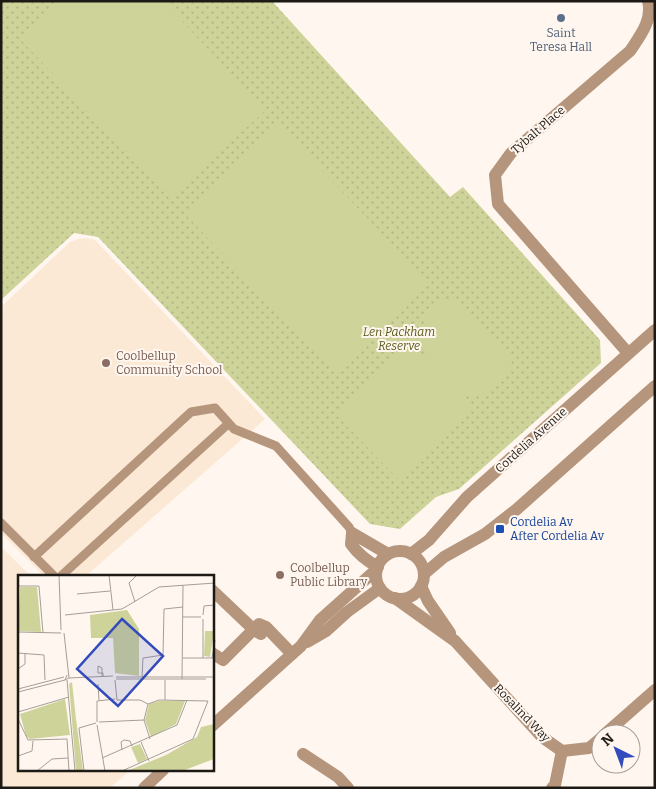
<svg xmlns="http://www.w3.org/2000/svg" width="656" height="789" font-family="Bitter,serif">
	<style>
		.built { fill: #fbe9d5 }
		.park { fill: url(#park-dots) }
		.pitch { fill: #ced39a }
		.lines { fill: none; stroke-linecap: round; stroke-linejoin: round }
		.service { stroke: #b6957d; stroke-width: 9 }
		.minor { stroke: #b6957d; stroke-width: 12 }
		.service-dot { fill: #5c6f8a; stroke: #fff7ef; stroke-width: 2 }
		.education-dot { fill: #8d6e63; stroke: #fff7ef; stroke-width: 2 }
		.transit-dot { fill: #1a4fb4; stroke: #fff7ef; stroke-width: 2 }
		.labels { text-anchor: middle; stroke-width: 4; stroke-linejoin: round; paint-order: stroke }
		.service-label { font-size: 12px; fill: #4e5e75; stroke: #fff7ef }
		.street-label { font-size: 12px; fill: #1d1914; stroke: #fff7ef }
		.park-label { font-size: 12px; font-style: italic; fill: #595c1a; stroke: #fff7ef }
		.education-label { font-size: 12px; fill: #785e54; stroke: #fff7ef; text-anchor: start }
		.transit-label { font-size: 12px; fill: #164399; stroke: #fff7ef; text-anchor: start }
		.inset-road { fill: none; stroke: #a59e97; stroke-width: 1 }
		.view { fill: #334bbc; fill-opacity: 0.15; stroke: #334bbc; stroke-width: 2.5 }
		.inset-edge { fill: none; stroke: #1d1914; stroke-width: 2.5 }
	</style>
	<defs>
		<pattern id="park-dots" width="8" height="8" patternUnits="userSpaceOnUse" patternTransform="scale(1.25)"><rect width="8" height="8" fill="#ced39a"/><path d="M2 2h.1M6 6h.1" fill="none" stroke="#b0b584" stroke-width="1.8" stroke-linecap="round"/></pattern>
	</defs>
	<rect width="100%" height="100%" fill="#fff7ef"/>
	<g class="built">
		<polygon points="87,238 95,240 265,419 86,576 44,576 1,533 1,307 70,242 78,239"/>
		<polygon points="1,547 31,576 19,576 19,770 130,770 110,788 1,788"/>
	</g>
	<polygon class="park" points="1,1 272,1 450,197 463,187 600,340 601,363 459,489 436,497 400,529 370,524 98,237 74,233 1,300"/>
	<g class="pitch">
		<polygon points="59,1 163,1 266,110 169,198 19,38"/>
		<polygon points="278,124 429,283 335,373 184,213"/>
		<path d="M448 299 462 305 506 350 512 360 510 370 481 395 469 397 461 393C452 384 428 363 424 353 418 340 425 316 431 304Z"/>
		<polygon points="408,344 471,409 398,479 335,414"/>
	</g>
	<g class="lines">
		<g class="service">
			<polyline points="1,523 54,576"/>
			<polyline points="34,557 191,412 215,408 234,429 276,446 349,527 352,533"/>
			<polyline points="61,576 228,424"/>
		</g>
		<g class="minor">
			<path d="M628 353 498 204 495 175 511 153 630 51C640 36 653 20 648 1"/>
			<circle cx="400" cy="575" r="24"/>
			<polyline points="411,554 429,540 467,497 655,330"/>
			<path d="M378 567C367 561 358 554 351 544L352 533 388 554"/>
			<polyline points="424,574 444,557 485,534 517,509 655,386"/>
			<polyline points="421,586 428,601 450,633"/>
			<polyline points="212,590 254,630 261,634"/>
			<polyline points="395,598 455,641 542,737 562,751 589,748 601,738"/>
			<polyline points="307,642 326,631 347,612 380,588"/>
			<polyline points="212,653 223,660 259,624 266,627 292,654"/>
			<polyline points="212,726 301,646 320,620 377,569"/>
			<polyline points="605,734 655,690"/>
			<polyline points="303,754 338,777 348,788"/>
			<polyline points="144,788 163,770"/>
			<polyline points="552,788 555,785 562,751"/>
		</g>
	</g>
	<circle class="service-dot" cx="561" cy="18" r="5"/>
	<g class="education-dot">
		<circle cx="106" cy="363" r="5"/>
		<circle cx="280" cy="575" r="5"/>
	</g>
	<rect class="transit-dot" x="495" y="524" width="10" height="10" rx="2.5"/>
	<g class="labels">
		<g class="service-label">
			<text x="561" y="37">Saint<tspan x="561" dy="14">Teresa Hall</tspan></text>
		</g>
		<g class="street-label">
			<text transform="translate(538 130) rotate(-41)" y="4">Tybalt Place</text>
			<text transform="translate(531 440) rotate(-42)" y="4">Cordelia Avenue</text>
			<text transform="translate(522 713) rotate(46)" y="4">Rosalind Way</text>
		</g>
		<g class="park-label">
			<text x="399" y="336">Len Packham<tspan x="399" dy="14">Reserve</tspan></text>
		</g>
		<g class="education-label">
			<text x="116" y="360">Coolbellup<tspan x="116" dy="14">Community School</tspan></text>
			<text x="290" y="572">Coolbellup<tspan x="290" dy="14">Public Library</tspan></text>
		</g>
		<g class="transit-label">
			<text x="510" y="526">Cordelia Av<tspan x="510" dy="14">After Cordelia Av</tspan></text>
		</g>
	</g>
	<g transform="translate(18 575)">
		<rect width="196" height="196" fill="#fff7ef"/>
		<path d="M54 107 58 144 65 196H58L51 109ZM196 149V184L164 196H109L148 180 179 162 183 152Z" fill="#ced39a"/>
		<path d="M2 12H19L23 57 0 56ZM109 35 121 54V101L97 98 95 63H73L72 40ZM187 56H196L192 82 186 81ZM47 124 52 160 12 164 8 161 2 139ZM141 126H167L158 149 133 162 127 145 131 129ZM122 169 129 184 120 188 113 172Z" fill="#ced39a"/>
		<path d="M103 47H114V66H103ZM103 68H114L115 86 104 87ZM38 134 44 140 43 150 27 160 17 158 13 148 15 142 21 136Z" fill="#ced39a"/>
		<path class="inset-road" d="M41 0 43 55M91 0 95 35M0 11H21L25 58M59 19 92 16M117 27 111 8 119 0M47 40 104 34 141 12 197 8M185 40 186 31 197 30M165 42H183M185 44V83M0 57 43 58M46 58 51 103 47 105 49 100M0 78 26 80 27 105M165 83H197M194 83 197 65M0 94 7 89V79M84 102V93L80 91V98H85V102M98 102H197M124 102 125 83 145 80 146 34 165 32M51 103 95 101M98 104H188M164 104 165 10M49 105 57 196M97 105 99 125H122L130 129M80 109 81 125M0 114 46 102M0 117 47 105M147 125V105M0 137 51 122M0 144 10 165 49 164 51 196M79 147V126L97 124M81 147 126 145M79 150 87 196M123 167 131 186M104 175 103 167 106 165 112 166 114 171M0 181 14 176 15 166M84 183 159 150 169 125M19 196 34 184 50 183M66 196 61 153 78 148M104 196 175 164 190 126 141 125 130 129 126 145 132 164"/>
		<path class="view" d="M104 44 145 81 100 131 59 94Z"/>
		<rect width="196" height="196" class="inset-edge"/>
	</g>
	<rect width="656" height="789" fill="none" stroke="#1d1914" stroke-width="5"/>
	<g transform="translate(616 749) rotate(318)"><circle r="24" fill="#fff7ef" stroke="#a59e97"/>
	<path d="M0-4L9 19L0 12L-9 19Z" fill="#334bbc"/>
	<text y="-8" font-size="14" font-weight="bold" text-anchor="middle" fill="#1d1914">N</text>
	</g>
</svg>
